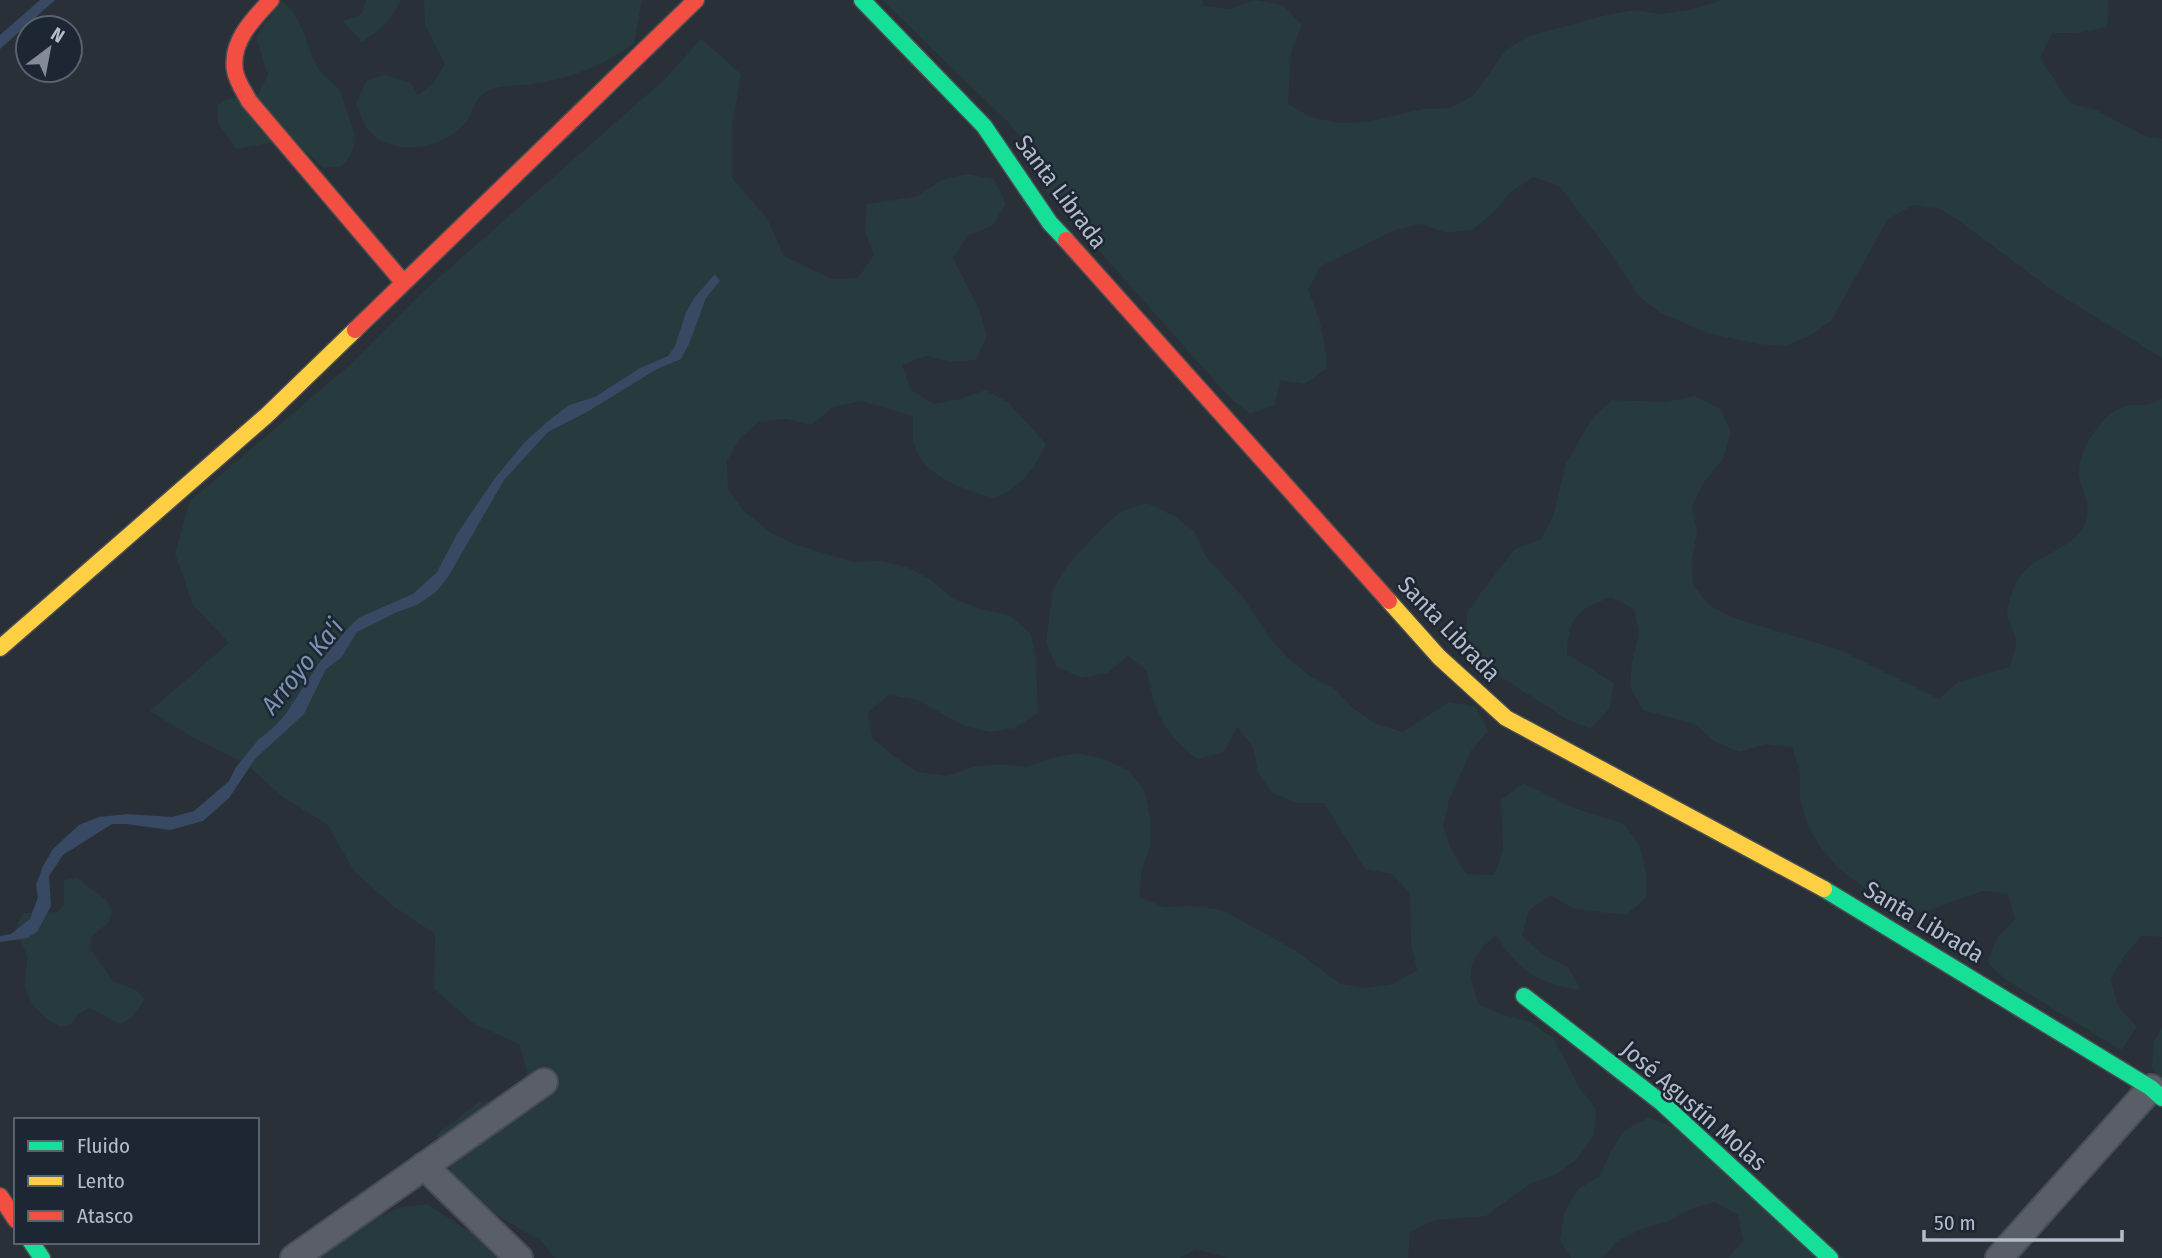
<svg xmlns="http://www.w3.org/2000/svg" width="2162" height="1258" font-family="'Fira Sans Condensed',sans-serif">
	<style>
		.green { fill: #273a3e }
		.water { fill: #384963 }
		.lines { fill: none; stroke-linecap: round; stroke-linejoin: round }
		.street-casing { stroke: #484c53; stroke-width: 30 }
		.fast-casing { stroke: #484c53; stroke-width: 19 }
		.slow-casing { stroke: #484c53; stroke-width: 19 }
		.jam-casing { stroke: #484c53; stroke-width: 19 }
		.street { stroke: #5a5e66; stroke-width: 26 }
		.fast { stroke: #16e098; stroke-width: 16 }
		.slow { stroke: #ffcf43; stroke-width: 16 }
		.jam { stroke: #f24e42; stroke-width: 16 }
		.labels { text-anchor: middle; stroke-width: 5; stroke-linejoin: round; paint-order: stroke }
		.street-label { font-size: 24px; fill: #b4bcc9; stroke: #1d2633 }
		.water-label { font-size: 26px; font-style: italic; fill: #7c92b1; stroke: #1d2633 }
	</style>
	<rect width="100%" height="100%" fill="#2a3038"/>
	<g class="green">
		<path d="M282 0C303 18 304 40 315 62 323 79 327 76 336 86 343 94 344 102 347 111 355 135 361 145 342 166L323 168 293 139 236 149 218 123V105L228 99 258 94 268 75 256 37Z"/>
		<path d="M366 0H401C391 19 380 31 362 42L343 21 362 14Z"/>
		<path d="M424 0H642L634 43C606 65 567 80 531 84 521 86 510 85 499 87 472 93 477 108 465 123 443 150 394 157 370 132 363 126 360 112 356 104L366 81 384 75 410 82 418 95 433 83 445 64 425 25Z"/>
		<path d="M882 0H1202L1203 6 1229 9 1256 0 1283 5 1302 25 1291 52 1288 104 1311 117 1339 123 1365 122 1423 109 1450 108 1474 95 1506 50 1529 36 1607 15 1634 10 1661 14 1689 10 1723 0H2109L2107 27 2077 33H2052L2040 58 2070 103 2096 110 2145 136 2162 139V358L2055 292 1962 223 1940 209 1913 205 1888 219 1831 321 1809 336 1785 346 1758 344 1707 333 1659 312 1638 295 1609 251 1559 186 1533 177 1511 192 1493 213 1472 230 1446 233 1421 224 1395 230 1321 266 1308 290C1320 316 1325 339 1327 368L1305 384 1280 380 1275 405 1250 414 1230 398 1045 190 1043 165 1010 124Z"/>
		<path d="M701 39 741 74 732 126V178L767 218 784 256 832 279 858 278 874 255 865 231 867 204 918 196 941 180 966 174 994 179 1006 204 992 226 967 236 953 258 979 309 987 335 976 360 951 362 926 356 902 365 911 390 934 404 960 399 985 390 1009 403 1046 444C1031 474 1025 483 994 498 963 489 918 476 913 438 912 431 913 423 913 416L862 401 833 407 812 425 786 419 760 421 740 438 727 461 728 489 744 511 772 533 797 545 853 562 880 561 907 567 931 580 954 599 981 609 1009 615 1031 634 1036 659 1038 713 1015 728 990 732 964 726 918 700 889 695 868 712 872 738 892 755 918 772 947 776 973 767 1000 764 1027 767 1052 758 1078 753 1104 759 1128 770 1145 791 1150 818 1151 845 1142 869 1139 897 1164 907 1193 906 1222 910 1295 950 1340 984 1366 988 1393 984 1417 970 1411 945 1410 893 1392 874 1365 869 1324 803H1298L1272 793 1258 773 1253 747 1237 727 1224 752 1198 759C1163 733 1155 713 1147 671L1128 656 1107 673 1081 678 1056 666 1046 642 1053 589 1067 566 1102 528 1122 511 1147 503 1174 516 1195 532 1206 557 1242 596 1272 641 1290 660 1311 677 1335 689 1354 709 1376 724 1403 732 1449 702 1476 707 1488 731 1471 751 1449 800 1443 827 1452 851 1466 874 1494 875 1503 851 1501 800 1523 783 1571 807 1624 824 1640 846 1646 873V898L1626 915 1574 909 1551 895 1529 910 1522 936 1542 954 1568 967 1581 990C1538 984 1519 972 1496 935 1467 960 1466 969 1479 1005L1504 1015 1531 1022 1554 1039 1579 1087 1596 1109 1594 1135 1577 1159 1555 1175 1531 1183 1486 1216 1434 1220 1410 1232 1408 1258H1227L1196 1249 1180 1258H555L541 1241 495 1214 456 1183 436 1135 479 1102 533 1096 520 1045 473 1023 434 989 435 934 393 906 354 871 328 825 284 798 245 763 197 740 150 711 229 643 193 605 175 554 190 501 351 364 425 290 665 79Z"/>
		<path d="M1695 396 1721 409 1731 434 1723 459 1704 482 1692 506 1697 533 1692 559 1693 585 1710 606 1734 618 1840 650 1939 699 1958 682 2010 667C2012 659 2016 648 2016 641 2016 632 2008 624 2007 616 2007 609 2010 596 2013 589 2028 551 2074 553 2085 523 2093 503 2078 486 2079 471 2080 448 2101 416 2122 407 2138 401 2142 411 2162 398V937L2142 936 2124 956 2111 980 2118 1006 2137 1027 2121 1050 2006 980 1987 962 1997 938 2015 919 2008 893 1982 891 1930 910 1904 912 1880 900 1837 867 1820 846 1807 824 1800 799V772L1792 747 1765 744 1740 752 1715 742 1695 724 1643 710 1630 687 1632 661 1639 635 1634 609 1611 597C1576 611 1569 616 1567 654L1614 683 1609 709 1590 729 1567 719 1479 663 1466 640 1467 613 1482 591 1515 549 1541 539 1554 514 1566 463 1593 417 1612 400 1666 402Z"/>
		<path d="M77 878 106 900 112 910 109 922 91 937 90 949 113 981 136 990 145 999 131 1018 120 1024C109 1020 101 1012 89 1008L78 1015 71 1024 60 1027C42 1017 25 1002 25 980 25 973 27 965 27 958 24 938 7 936 24 913L57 912 64 904V880Z"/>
		<polygon points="2162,1028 2162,1081 2152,1067 2154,1041"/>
		<polygon points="1648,1118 1674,1127 1844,1258 1728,1258 1743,1241 1738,1215 1715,1202 1690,1209 1667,1222 1641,1229 1616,1242 1602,1258 1571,1258 1560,1239 1564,1213 1578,1189 1600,1176 1610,1152 1625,1130"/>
		<polygon points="427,1204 467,1230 489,1240 513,1258 283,1258 402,1207"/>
	</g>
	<g class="water">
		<polygon points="40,0 55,0 0,49 0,35"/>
		<polygon points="715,274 720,281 706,298 689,344 681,359 657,369 587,412 548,432 504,480 448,577 436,592 417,605 395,613 357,632 341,658 326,669 304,714 255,759 229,798 203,821 170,830 126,824 112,824 63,855 49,876 51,906 37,932 27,938 0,942 0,936 11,934 30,919 38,897 36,885 43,866 53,849 79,825 99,817 127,814 172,817 194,811 229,781 236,767 259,739 273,728 285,715 319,663 348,628 360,617 413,594 437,572 457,534 495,478 524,443 547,422 569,405 595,397 640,368 668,356 675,346 686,312 695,297"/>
	</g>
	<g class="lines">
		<defs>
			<g id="street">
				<polyline points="424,1166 519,1258"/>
				<polyline points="294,1258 544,1082"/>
				<polyline points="1999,1258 2151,1088"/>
			</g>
			<g id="fast">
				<polyline points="862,0 984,126 1050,223 1066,240"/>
				<polyline points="1824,889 2151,1088 2162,1098"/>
				<polyline points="1524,996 1662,1103 1830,1258"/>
				<polyline points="31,1242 42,1258"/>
			</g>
			<g id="slow">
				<polyline points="1389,601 1439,657 1506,718 1824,889"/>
				<polyline points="0,648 266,416 355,330"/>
			</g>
			<g id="jam">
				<path d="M271 0C253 19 230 42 235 71 237 82 244 91 249 101L403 282"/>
				<polyline points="1066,240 1389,601"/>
				<polyline points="355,330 696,0"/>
				<polyline points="0,1196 16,1220"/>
			</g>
		</defs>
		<use href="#street" class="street-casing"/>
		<use href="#fast" class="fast-casing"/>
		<use href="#slow" class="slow-casing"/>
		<use href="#jam" class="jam-casing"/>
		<use href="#street" class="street"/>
		<use href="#fast" class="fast"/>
		<use href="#slow" class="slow"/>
		<use href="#jam" class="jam"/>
	</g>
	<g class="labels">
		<g class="street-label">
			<text transform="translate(1061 192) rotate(53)" y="8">Santa Librada</text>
			<text transform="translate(1449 629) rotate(46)" y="8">Santa Librada</text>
			<text transform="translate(1924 922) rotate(31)" y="8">Santa Librada</text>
			<text transform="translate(1694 1106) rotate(41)" y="8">José Agustín Molas</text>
		</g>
		<g class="water-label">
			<text transform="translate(302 666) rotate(-51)" y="9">Arroyo Ka'i</text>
		</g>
	</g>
	<rect x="14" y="1118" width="245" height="126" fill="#1d2633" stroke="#59626f" stroke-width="2"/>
	<rect x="28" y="1141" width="35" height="10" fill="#16e098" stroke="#59626f" stroke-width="2"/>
	<text x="77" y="1153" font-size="21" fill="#b4bcc9">Fluido</text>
	<rect x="28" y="1176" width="35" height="10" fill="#ffcf43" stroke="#59626f" stroke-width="2"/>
	<text x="77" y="1188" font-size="21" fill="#b4bcc9">Lento</text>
	<rect x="28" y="1211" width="35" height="10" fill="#f24e42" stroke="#59626f" stroke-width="2"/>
	<text x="77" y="1223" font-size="21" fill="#b4bcc9">Atasco</text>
	<g transform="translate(49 49) rotate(32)"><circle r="33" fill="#1d2633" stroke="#59626f" stroke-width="2"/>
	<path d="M0-5L12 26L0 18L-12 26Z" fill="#848b96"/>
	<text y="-10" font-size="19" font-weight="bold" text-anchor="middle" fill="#b4bcc9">N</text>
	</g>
	<path d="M1924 1230v10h198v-10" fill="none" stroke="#b4bcc9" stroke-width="3.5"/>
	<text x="1934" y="1230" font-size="21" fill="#b4bcc9" stroke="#1d2633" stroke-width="5" paint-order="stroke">50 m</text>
</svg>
